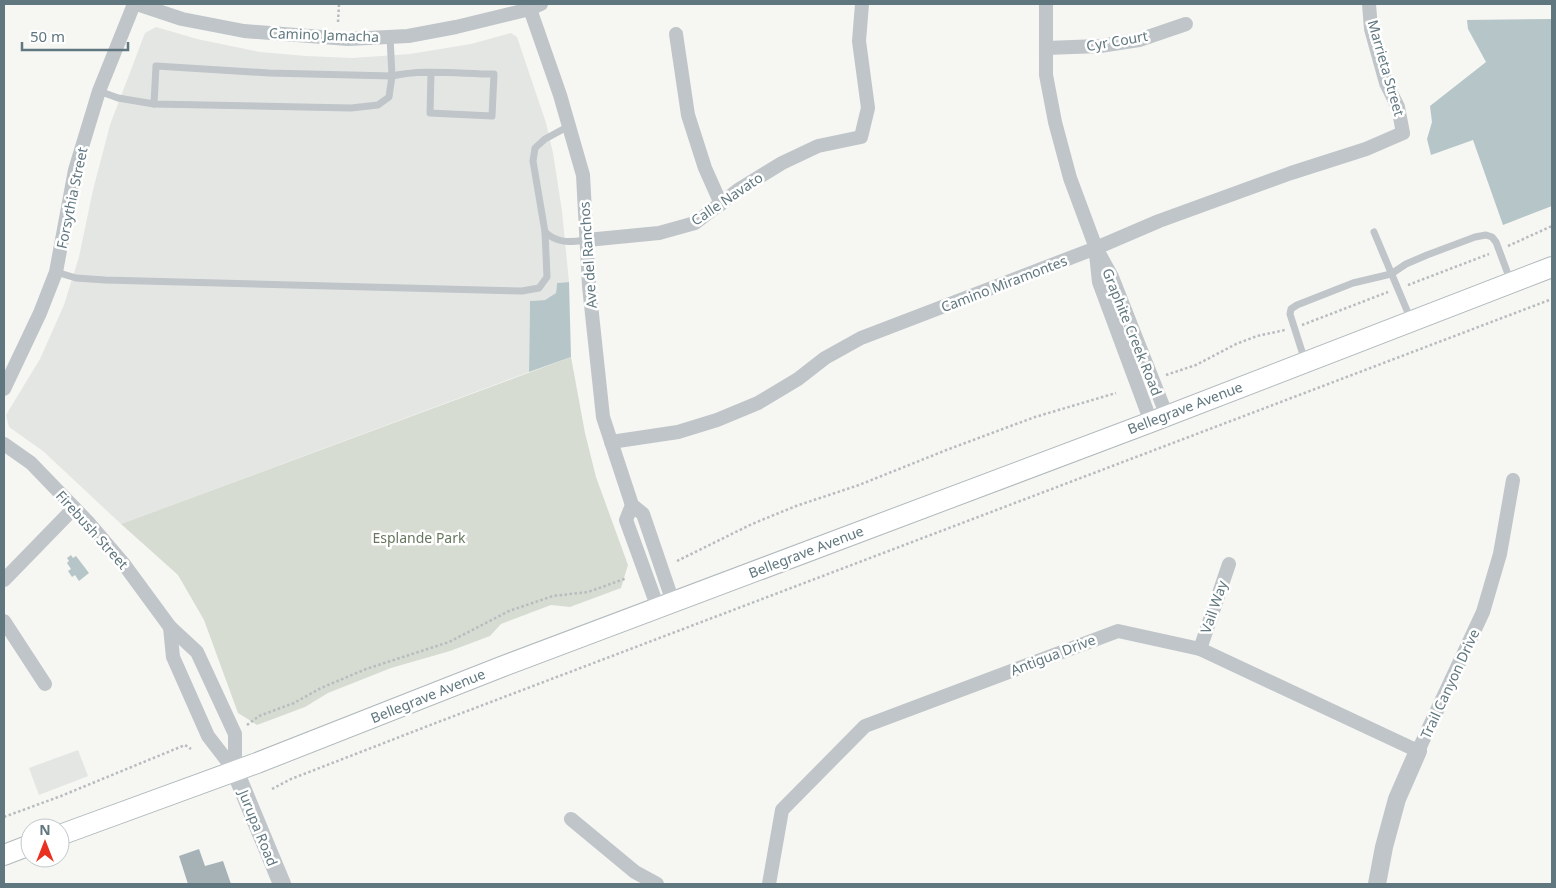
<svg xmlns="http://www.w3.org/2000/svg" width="1556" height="888" font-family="'Noto Sans',sans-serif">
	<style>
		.built { fill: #e4e6e4 }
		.green { fill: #d7dcd2 }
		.water { fill: #b6c6c8 }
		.building { fill: #a6b2b5 }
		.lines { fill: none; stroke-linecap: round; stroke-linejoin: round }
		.secondary-casing { stroke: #b1b9bc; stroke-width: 22 }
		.path { stroke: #b7bcbe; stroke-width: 2.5; stroke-dasharray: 2.5 2.5; stroke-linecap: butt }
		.service { stroke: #bfc5c8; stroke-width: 7 }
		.minor { stroke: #bfc5c8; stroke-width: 14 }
		.tertiary { stroke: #bfc5c8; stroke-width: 18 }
		.secondary { stroke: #fff; stroke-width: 20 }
		.labels { text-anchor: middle; stroke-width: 5; stroke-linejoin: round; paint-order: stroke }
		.street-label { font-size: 14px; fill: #60777f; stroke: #fff }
		.park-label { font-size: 14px; fill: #67775f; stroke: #fff }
	</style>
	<rect width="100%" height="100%" fill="#f6f6f3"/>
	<g class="built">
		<polygon points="156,27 197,39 260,52 306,56 352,58 410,54 471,44 511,33 517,37 546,123 553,153 562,211 569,282 557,283 556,293 545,300 530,301 529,372 121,524 43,451 9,427 6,415 40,359 64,305 79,257 93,190 110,125 145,33"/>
		<polygon points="78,750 88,776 39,795 29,768"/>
	</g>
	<polygon class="green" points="571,357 585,433 596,477 628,565 621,588 570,607 551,605 501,624 490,636 450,651 391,668 328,693 305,707 257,725 238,713 204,620 178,575 121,524"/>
	<g class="water">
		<polygon points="1552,19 1552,206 1503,225 1473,140 1431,155 1427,139 1432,122 1430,106 1486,62 1468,29 1467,20"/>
		<polygon points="569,282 571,357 529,372 530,301 545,300 556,293 557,283"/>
		<polygon points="71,555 73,558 76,556 89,573 79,581 75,575 72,577 68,571 71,569 67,563 69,561 67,558"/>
	</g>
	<polygon class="building" points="199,849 205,866 223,861 231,884 188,884 179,856"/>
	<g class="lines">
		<defs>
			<g id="secondary">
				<polyline points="60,835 257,763 501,667 1151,422 1552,267"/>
				<polyline points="4,855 30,845"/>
			</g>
		</defs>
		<use href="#secondary" class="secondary-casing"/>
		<g class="path">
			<polyline points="338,22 339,4"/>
			<polyline points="1508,246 1552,226"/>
			<polyline points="1408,285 1489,254"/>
			<polyline points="1302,325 1388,292"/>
			<polyline points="1166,375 1196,365 1236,344 1257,336 1285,330"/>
			<polyline points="677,561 752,524 796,506 859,485 949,449 1035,417 1116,393"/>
			<polyline points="247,725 259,716 294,703 321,688 366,669 449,642 509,611 553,596 588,592 627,578"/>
			<polyline points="272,789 291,779 433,724 1552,299"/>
			<polyline points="4,817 61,796 185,745 191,749"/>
		</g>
		<g class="service">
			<polyline points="99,91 118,98 154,104 351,108 378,105 389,97 392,76 390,37"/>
			<path d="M154 104 156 66 269 73 392 76C423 69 462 74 494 74L492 116 430 113 431 74"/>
			<path d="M569 126 545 139 535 148 533 161 545 232C558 244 570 242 587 240"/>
			<polyline points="1374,232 1411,320"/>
			<polyline points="56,272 76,278 105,280 522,291 539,288 547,277 545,232"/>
			<polyline points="1305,361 1290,314 1291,309 1297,305 1353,283 1391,274 1406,264 1427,255 1475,237 1486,235 1492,237 1496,242 1511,282"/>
		</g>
		<g class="minor">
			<polyline points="137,4 182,19 244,31 348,39 408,36 456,27 530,9 541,4"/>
			<polyline points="1046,4 1046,75 1055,122 1070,178 1096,248 1112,277 1167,416"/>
			<polyline points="530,9 560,95 583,175 589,286 603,417 632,505 643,514 673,602"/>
			<polyline points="676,34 688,115 705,168 721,204"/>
			<polyline points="1046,48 1100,46 1139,40 1186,24"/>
			<polyline points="587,240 659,233 695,223 738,190 782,163 818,146 861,137 868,108 859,41 862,4"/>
			<polyline points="1096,254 1099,282 1151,422"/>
			<polyline points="4,389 40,313 56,272 75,170 99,91 134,4"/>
			<polyline points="611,442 678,432 717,420 758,403 798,379 825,358 861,338 1096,248 1159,221 1291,173 1366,149 1403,133 1398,107 1386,83 1371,29 1369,4"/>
			<polyline points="4,444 31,463 88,522 123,563 170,627 197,652 235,734 235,771"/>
			<polyline points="632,505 626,520 658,608"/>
			<polyline points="4,580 74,508"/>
			<polyline points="4,621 45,684"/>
			<polyline points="170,627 173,657 208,736 235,771"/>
			<polyline points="1200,649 1229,564"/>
			<polyline points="571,819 635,872 657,884"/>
			<polyline points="769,884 782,810 865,726 1118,631 1200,649 1418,751 1483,612 1500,554 1513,480"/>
		</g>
		<g class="tertiary">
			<polyline points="235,771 282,884"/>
			<polyline points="1377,884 1384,847 1397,799 1418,751"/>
		</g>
		<use href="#secondary" class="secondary"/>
	</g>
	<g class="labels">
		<g class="street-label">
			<text transform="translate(324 35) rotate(2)" y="5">Camino Jamacha</text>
			<text transform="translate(1117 41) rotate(-10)" y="5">Cyr Court</text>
			<text transform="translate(1386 68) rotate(74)" y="5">Marrieta Street</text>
			<text transform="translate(72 198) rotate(-78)" y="5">Forsythia Street</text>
			<text transform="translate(727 199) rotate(-34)" y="5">Calle Navato</text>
			<text transform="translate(588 255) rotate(-94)" y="5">Ave del Ranchos</text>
			<text transform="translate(1004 284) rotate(-21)" y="5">Camino Miramontes</text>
			<text transform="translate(1132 332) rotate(68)" y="5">Graphite Creek Road</text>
			<text transform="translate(1185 408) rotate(-21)" y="5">Bellegrave Avenue</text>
			<text transform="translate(92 530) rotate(48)" y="5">Firebush Street</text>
			<text transform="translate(806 552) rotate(-21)" y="5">Bellegrave Avenue</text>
			<text transform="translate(1214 607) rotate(-71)" y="5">Vail Way</text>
			<text transform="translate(1053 655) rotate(-21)" y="5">Antigua Drive</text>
			<text transform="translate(1450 684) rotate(-65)" y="5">Trail Canyon Drive</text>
			<text transform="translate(428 696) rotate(-22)" y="5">Bellegrave Avenue</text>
			<text transform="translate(258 828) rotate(68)" y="5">Jurupa Road</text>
		</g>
		<g class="park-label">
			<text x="419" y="543">Esplande Park</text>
		</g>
	</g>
	<rect width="1556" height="888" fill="none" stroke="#60777f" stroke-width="10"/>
	<g transform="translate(45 843)"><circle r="24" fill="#ffffff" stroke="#bfc9cc"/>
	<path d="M0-4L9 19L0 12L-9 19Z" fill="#e93021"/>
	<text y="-8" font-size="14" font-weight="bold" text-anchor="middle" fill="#60777f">N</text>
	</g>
	<path d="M22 42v8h106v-8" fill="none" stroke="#60777f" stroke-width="2.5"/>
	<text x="30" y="42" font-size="15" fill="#60777f" stroke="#ffffff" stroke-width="4" paint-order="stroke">50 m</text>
</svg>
